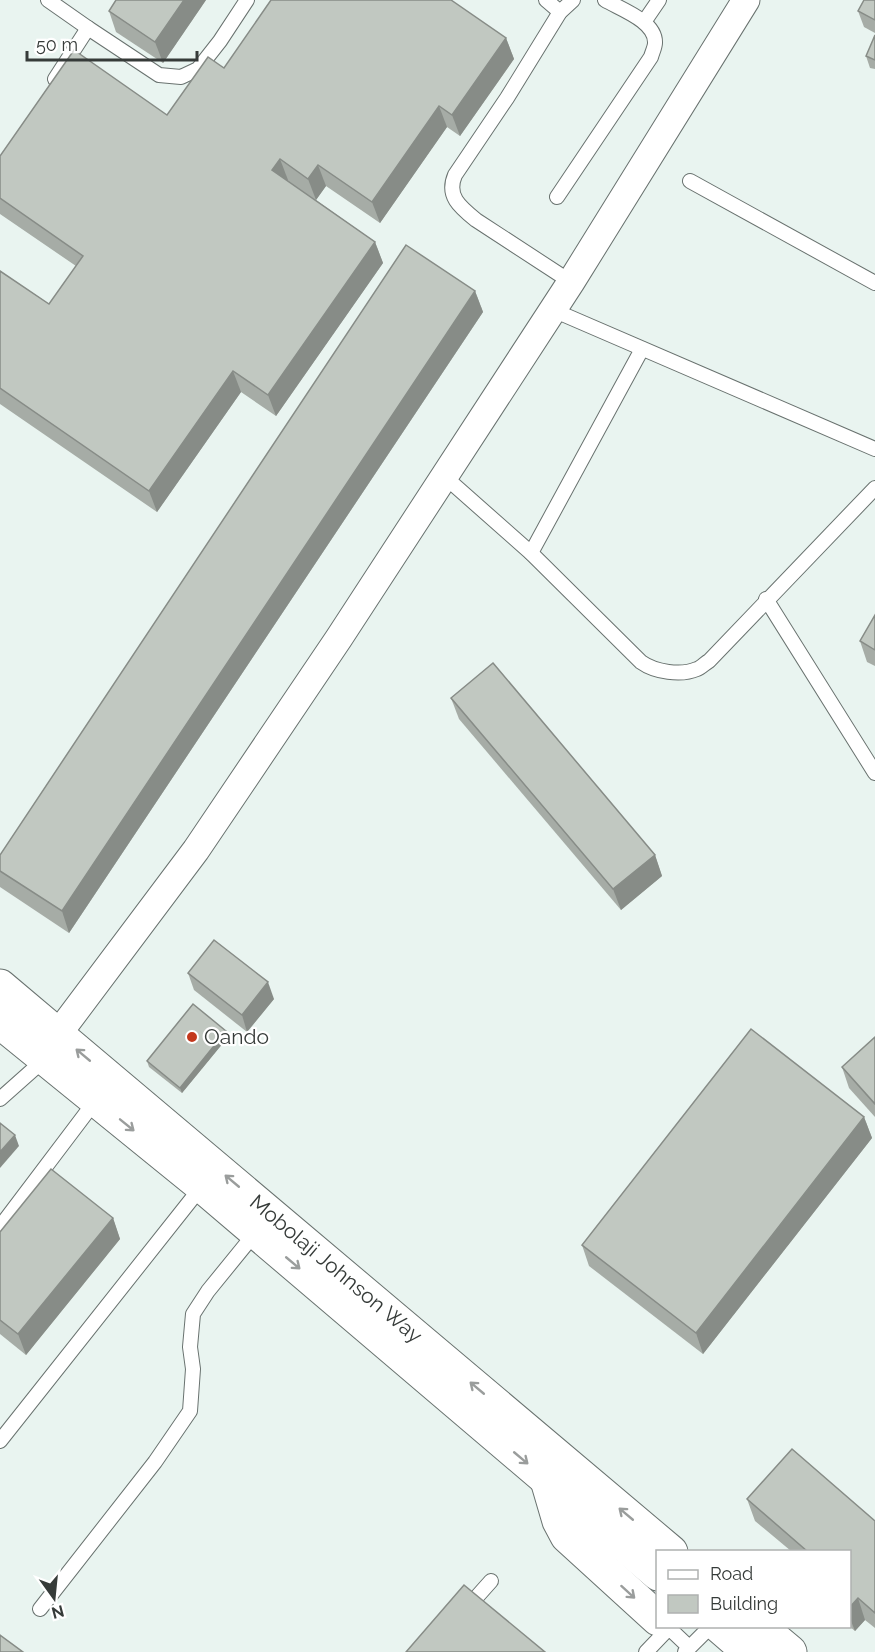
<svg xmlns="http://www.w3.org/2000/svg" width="875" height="1652" font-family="Raleway,sans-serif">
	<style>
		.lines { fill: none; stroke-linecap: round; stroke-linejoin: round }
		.service-casing { stroke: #69726f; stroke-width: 16 }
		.minor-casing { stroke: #69726f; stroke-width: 29 }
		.tertiary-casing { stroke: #69726f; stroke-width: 35 }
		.service { stroke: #fff; stroke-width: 14 }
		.minor { stroke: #fff; stroke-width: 27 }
		.tertiary { stroke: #fff; stroke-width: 33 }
		.wall { fill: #a6aca6 }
		.shaded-wall { fill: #878c87 }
		.building { fill: #c1c8c1; stroke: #878c87; stroke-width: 1.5 }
		.oneway { stroke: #9a9d9c }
		.poi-dot { fill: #c3381d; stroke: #fff; stroke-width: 2 }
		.labels { text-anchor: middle; stroke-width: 4.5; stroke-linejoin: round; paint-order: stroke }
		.poi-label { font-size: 21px; fill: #363b39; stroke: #fff; text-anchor: start }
		.street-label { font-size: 21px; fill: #363b39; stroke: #fff }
	</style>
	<rect width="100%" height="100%" fill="#e9f4f0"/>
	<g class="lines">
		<defs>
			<g id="service">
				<polyline points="48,0 88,28"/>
				<polyline points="546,0 560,12"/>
				<polyline points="644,22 659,0"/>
				<polyline points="55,79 88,28 159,75 181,77 198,69 220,41 247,0"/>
				<polyline points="690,181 875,283"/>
				<path d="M557 197 651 57C652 53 655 47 655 43 656 21 620 9 605 0"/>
				<path d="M571 282 476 220C460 207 446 196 455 175L507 98 560 12 573 0"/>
				<polyline points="553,310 875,449"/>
				<path d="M444 476 531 553 641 662C655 672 681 676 697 669 701 668 705 663 709 661L875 488"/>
				<polyline points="531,553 642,349"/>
				<polyline points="766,599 875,773"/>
				<polyline points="0,1099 45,1059"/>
				<polyline points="0,1227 96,1100"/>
				<polyline points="0,1441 202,1186"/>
				<polyline points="40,1609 155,1462 190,1411 193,1369 190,1347 193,1314 208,1291 256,1232"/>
				<polyline points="466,1609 491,1581"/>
				<polyline points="646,1652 669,1628 689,1647"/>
				<polyline points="685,1652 711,1626"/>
			</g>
			<polyline id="minor" points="58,1034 196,850 339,638 571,282 746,0"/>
			<g id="tertiary">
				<polyline points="0,986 671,1552"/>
				<polyline points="0,1022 202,1186 658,1574"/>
				<polyline points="547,1480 559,1521 567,1536 658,1619"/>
				<polyline points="719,1626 749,1652"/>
				<polyline points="759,1626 790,1652"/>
			</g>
		</defs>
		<use href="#service" class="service-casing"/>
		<use href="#minor" class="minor-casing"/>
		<use href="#tertiary" class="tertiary-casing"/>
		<use href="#service" class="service"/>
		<use href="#minor" class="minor"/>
		<use href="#tertiary" class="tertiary"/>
	</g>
	<g class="wall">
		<polygon points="206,0 163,63 116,32 109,11"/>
		<polygon points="875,0 875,33 864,27 858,11"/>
		<polygon points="875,35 875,69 870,68 866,56"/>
		<polygon points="506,38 514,59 460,136 447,127 380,223 326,186 316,200 288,180 375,242 383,263 276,416 241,392 157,512 0,404 0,271 49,304 76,266 0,214 0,156 167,115 224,68"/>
		<polygon points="475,291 483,312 69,933 0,887 0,855"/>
		<polygon points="875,615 875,666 867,662 860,641"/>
		<polygon points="451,698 655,855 662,876 621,910 459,719"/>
		<polygon points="188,973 274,999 247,1032 194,990"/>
		<polygon points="228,1037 182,1093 149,1067 147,1061"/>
		<polygon points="875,1037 875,1117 849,1088 842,1067"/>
		<polygon points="864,1117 872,1138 703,1354 589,1266 582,1245"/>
		<polygon points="113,1218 120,1239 26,1355 0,1334 0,1232"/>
		<polygon points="747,1499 875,1521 875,1628 865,1620 855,1631 849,1626 849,1551 791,1551 755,1521"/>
	</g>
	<g class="shaded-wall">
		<polygon points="184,0 206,0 163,63 155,42"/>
		<polygon points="506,38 514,59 460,136 452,115"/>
		<polygon points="439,106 447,127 380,223 372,202"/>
		<polygon points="280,159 288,180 280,191 272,170"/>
		<polygon points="318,165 326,186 316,200 308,179"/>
		<polygon points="375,242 383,263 276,416 268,395"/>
		<polygon points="475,291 483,312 69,933 62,911"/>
		<polygon points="233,371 241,392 157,512 149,491"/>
		<polygon points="655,855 662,876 621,910 613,889"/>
		<polygon points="268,982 274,999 247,1032 242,1015"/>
		<polygon points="226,1031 228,1037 182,1093 180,1088"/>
		<polygon points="864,1117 872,1138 703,1354 696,1333"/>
		<polygon points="15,1135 19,1146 0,1168 0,1152"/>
		<polygon points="113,1218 120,1239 26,1355 18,1334"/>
		<polygon points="858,1598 865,1620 855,1631 849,1616 849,1608"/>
	</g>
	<g class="building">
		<polygon points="116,0 184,0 155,42 109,11"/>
		<polygon points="271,0 451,0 506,38 452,115 439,106 372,202 318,165 308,179 280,159 272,170 375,242 268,395 233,371 149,491 0,388 0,271 49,304 83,256 0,198 0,156 74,50 167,115 208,57 224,68"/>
		<polygon points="864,0 875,0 875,20 858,11"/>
		<polygon points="875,35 875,60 866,56"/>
		<polygon points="406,245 475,291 62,911 0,871 0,855"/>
		<polygon points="875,615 875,650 860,641"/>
		<polygon points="493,663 655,855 613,889 451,698"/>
		<polygon points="214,940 268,982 242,1015 188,973"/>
		<polygon points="193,1004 226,1031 180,1088 147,1061"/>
		<polygon points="751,1029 864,1117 696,1333 582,1245"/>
		<polygon points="875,1037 875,1104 842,1067"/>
		<polygon points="0,1123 15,1135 0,1152"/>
		<polygon points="51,1169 113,1218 18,1334 0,1320 0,1232"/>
		<polygon points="792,1449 875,1521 875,1613 858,1598 849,1608 849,1551 807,1551 747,1499"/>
		<polygon points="464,1585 545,1652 406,1652"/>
		<polygon points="0,1635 23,1652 0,1652"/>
	</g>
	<defs><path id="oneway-shaft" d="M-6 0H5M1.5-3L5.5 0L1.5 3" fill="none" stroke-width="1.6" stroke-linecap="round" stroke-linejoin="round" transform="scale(1.5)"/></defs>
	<g class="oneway">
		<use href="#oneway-shaft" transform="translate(83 1055) rotate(-140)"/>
		<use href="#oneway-shaft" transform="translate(127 1125) rotate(39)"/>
		<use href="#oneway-shaft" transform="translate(232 1181) rotate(-140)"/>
		<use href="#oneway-shaft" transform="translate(293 1263) rotate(40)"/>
		<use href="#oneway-shaft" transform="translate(477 1388) rotate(-140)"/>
		<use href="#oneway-shaft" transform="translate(521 1458) rotate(40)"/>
		<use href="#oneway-shaft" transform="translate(626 1514) rotate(-140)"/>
		<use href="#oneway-shaft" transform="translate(628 1592) rotate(42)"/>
	</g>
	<circle class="poi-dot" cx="192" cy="1037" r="6"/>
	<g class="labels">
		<g class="poi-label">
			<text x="204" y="1044">Oando</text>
		</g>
		<g class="street-label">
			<text transform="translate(336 1269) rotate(40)" y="7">Mobolaji Johnson Way</text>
		</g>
	</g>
	<rect x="656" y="1550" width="195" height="78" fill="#ffffff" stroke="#afb1b0" stroke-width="1.5"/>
	<rect x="668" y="1570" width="30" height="9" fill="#ffffff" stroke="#afb1b0" stroke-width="1.5"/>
	<text x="710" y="1580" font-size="18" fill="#363b39">Road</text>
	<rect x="668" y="1595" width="30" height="18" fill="#c1c8c1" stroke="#afb1b0" stroke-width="1.5"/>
	<text x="710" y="1610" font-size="18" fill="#363b39">Building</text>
	<g transform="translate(54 1598) rotate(165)" stroke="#ffffff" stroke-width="4.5" paint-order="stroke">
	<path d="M0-4.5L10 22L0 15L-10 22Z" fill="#363b39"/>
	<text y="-9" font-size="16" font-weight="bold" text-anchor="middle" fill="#363b39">N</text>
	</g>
	<path d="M27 51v9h170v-9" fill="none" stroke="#363b39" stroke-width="3"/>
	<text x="36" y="51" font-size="18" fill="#363b39" stroke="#ffffff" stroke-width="4.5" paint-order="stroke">50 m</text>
</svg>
